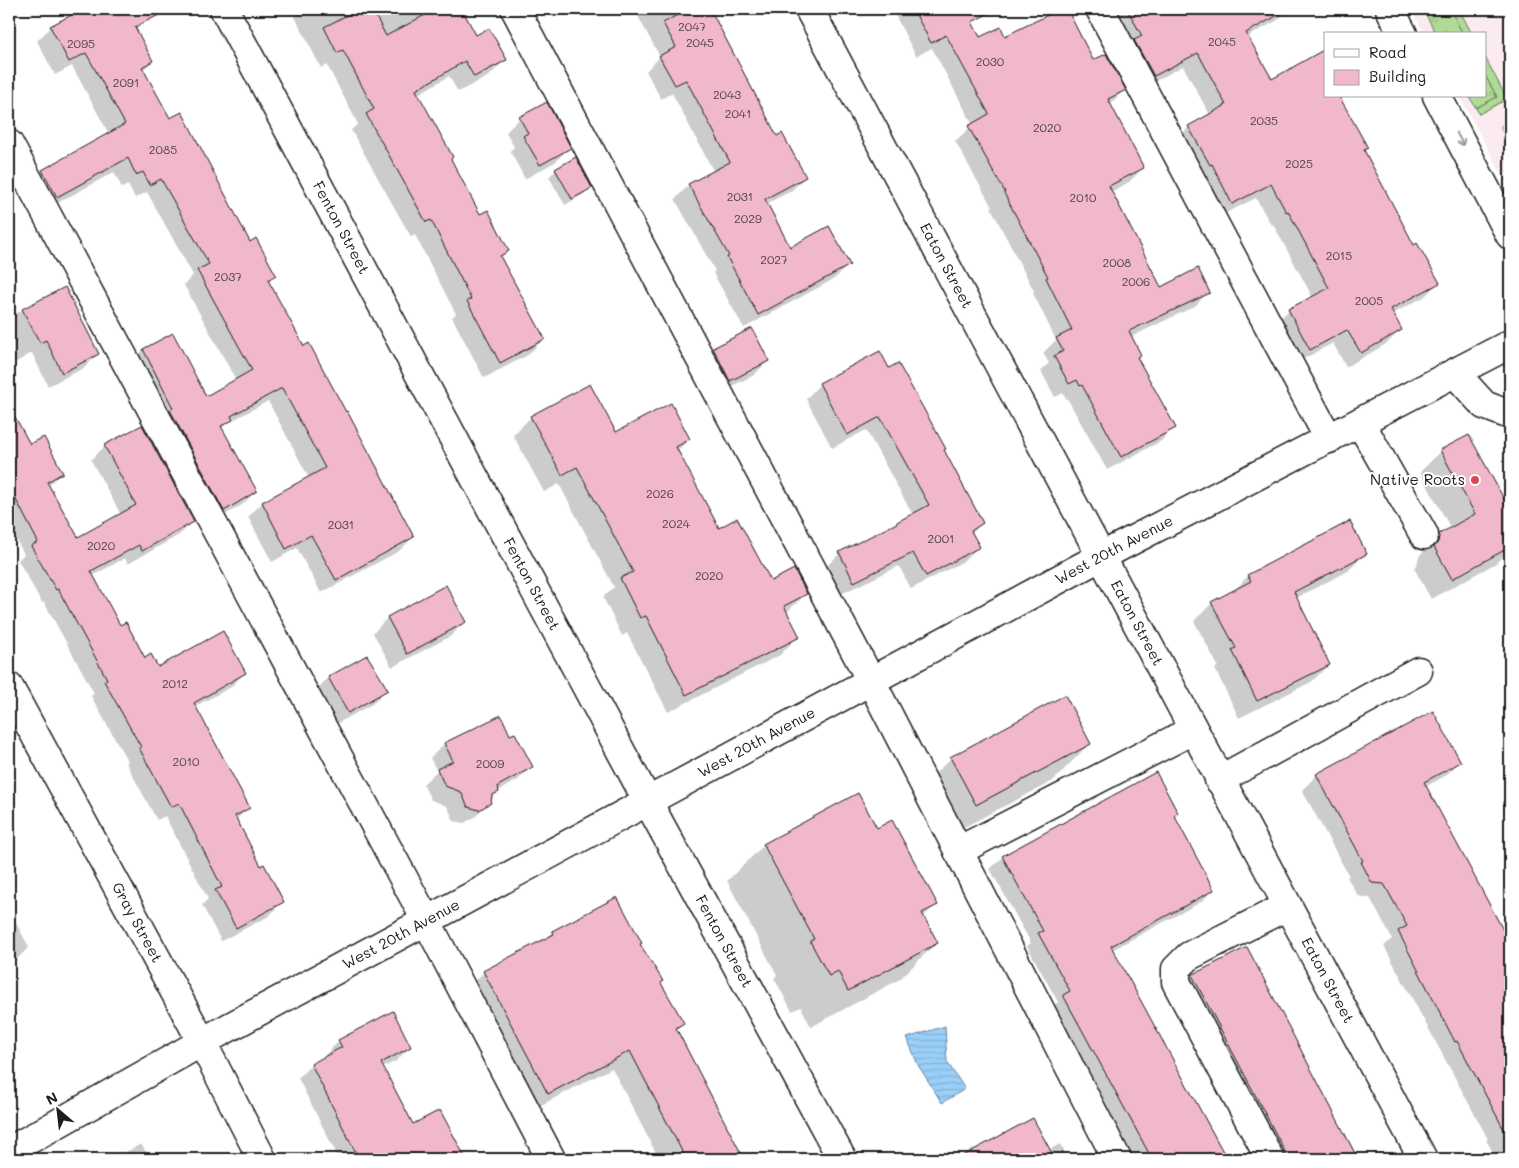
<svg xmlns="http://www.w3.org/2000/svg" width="1519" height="1168" font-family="Mali,sans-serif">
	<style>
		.built { fill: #fbeaef }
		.grass { fill: url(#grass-tufts); stroke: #667b5a }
		.garden { fill: #b0da97; stroke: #667b5a }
		.water { fill: url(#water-rules); stroke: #6887a0 }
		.shadow { fill: #0003 }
		.building { fill: #f1b8cb; stroke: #1c1c1c }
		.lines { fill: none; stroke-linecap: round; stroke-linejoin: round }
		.minor-casing { stroke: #1c1c1c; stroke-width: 31 }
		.minor { stroke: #fff; stroke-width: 28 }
		.oneway { stroke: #999 }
		.poi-dot { fill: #d1495b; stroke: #fff; stroke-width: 2 }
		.labels { text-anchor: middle; stroke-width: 4; stroke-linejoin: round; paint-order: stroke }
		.number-label { font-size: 12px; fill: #514348 }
		.street-label { font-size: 15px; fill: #1c1c1c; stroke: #fff }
		.poi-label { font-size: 15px; fill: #1c1c1c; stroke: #fff; text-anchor: end }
	</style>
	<defs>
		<pattern id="grass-tufts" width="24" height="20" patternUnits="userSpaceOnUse" patternTransform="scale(1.25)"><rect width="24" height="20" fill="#b0da97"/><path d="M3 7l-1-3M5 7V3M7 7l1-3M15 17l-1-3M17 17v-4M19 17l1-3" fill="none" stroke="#97ba82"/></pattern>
		<pattern id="water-rules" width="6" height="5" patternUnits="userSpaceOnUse" patternTransform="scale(1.25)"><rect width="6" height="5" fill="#9acff8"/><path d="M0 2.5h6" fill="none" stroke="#84b1d4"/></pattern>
	</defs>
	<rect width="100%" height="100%" fill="#fff"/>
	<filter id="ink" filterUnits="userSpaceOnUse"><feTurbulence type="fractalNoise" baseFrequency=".02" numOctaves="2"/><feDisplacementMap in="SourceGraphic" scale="10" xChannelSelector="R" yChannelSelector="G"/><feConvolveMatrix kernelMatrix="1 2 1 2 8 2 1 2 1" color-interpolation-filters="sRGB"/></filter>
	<g filter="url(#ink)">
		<polygon class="built" points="1411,9 1510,9 1510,189 1459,96 1485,96 1485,34 1425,34"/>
		<g class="grass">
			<polygon points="1423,9 1450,9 1463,34 1436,34"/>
			<polygon points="1485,75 1497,97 1476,108 1469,96 1485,96"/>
		</g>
		<g class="garden">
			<polygon points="1450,9 1459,9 1472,34 1463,34"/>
			<polygon points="1485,57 1507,99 1479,114 1476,108 1497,97 1485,75"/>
		</g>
		<polygon class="water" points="945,1026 947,1062 965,1089 942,1103 918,1065 907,1038"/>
		<g class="shadow">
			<polygon points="86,9 138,9 144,21 135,31 152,61 142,71 169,120 249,243 275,275 267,282 413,537 399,551 321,593 297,548 272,562 248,517 262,503 309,478 268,401 226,424 221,429 256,491 242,505 209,524 129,364 143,350 172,335 206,397 236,380 184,285 193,275 147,192 135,198 128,185 122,188 114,172 43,211 29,185 43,171 109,134 72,66 55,75 37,41 51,27"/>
			<polygon points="291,9 460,9 475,36 505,60 489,76 458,92 449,76 417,95 480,216 508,251 500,258 543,339 528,355 484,378 452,317 456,314 415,235 411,237 351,130 358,124 327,65 321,68"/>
			<polygon points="634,9 709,9 776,138 805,177 791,191 766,204 790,249 849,265 834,279 744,328 713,273 715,271 675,199 689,185 714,172 672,93 661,99 646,71 660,57"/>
			<polygon points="892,9 964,9 980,39 1005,37 1063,9 1066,9 1093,62 1124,90 1110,104 1143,168 1129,182 1111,192 1161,288 1208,292 1195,306 1131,337 1140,355 1137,358 1174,427 1161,441 1107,470 1067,398 1066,399 1063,393 1055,397 1041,371 1049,363 1043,353 1056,340 1033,293 1034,291 991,208 992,207 955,141 973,125 932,48 916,56"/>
			<polygon points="1105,9 1289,9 1278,20 1247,37 1271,81 1317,55 1325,70 1325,96 1339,96 1366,147 1363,151 1413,246 1438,283 1424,297 1392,314 1401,330 1386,344 1346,367 1333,343 1296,363 1275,324 1289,310 1313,298 1273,224 1271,225 1256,198 1218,217 1175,141 1189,127 1210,115 1183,66 1139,90"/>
			<polygon points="1510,116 1510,148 1499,127"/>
			<polygon points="520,118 569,148 555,162 525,179 510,151 514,147 506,132"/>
			<polygon points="556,170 590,187 584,194 565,205 549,177"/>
			<polygon points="64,289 98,354 84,368 48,386 32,353 9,366 9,317"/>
			<polygon points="714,349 768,361 754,375 716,394 700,363"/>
			<polygon points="889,370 943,450 982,523 971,534 978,547 964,561 911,589 899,566 839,595 826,567 840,553 913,515 866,430 832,448 806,399 820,384"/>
			<polygon points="9,408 30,446 61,473 48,486 78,539 121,515 91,460 105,446 193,522 179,535 128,564 125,558 92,576 119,627 145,659 158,668 244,673 231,687 194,707 248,808 236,820 261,867 282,902 269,916 221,941 202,905 208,899 165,816 157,820 126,763 128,762 91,696 94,693 44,602 42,603 18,560 24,554 9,526"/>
			<polygon points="531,417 616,434 689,439 677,451 719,529 770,582 806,594 786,613 798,636 780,655 668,712 627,633 622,636 603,597 614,587 559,484 544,492 513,435"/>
			<polygon points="1468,437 1510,513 1510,524 1508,526 1510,530 1510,549 1496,563 1431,599 1414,568 1417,565 1419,556 1440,535 1451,529 1420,472 1441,451"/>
			<polygon points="1365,554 1348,571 1296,598 1329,665 1311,682 1239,718 1215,669 1218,666 1194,621 1212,603 1232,593 1248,576"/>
			<polygon points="446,587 465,621 451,636 392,667 373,633 387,618"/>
			<polygon points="367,657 386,690 372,704 333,726 314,692 328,678"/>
			<polygon points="1433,712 1460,762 1445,776 1425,787 1507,939 1510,937 1510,1159 1497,1159 1486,1140 1488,1139 1384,946 1392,939 1370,898 1358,896 1347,877 1349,876 1302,790 1317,775"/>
			<polygon points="510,737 532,766 518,780 498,791 475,817 464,823 454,821 447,806 431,800 423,784 437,771 430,758 444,744"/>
			<polygon points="1089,744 1053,781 939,840 914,794 951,758"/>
			<polygon points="1173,816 1213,890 1201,902 1112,950 1225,1159 1133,1159 1051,1009 1058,1002 1027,946 1031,943 990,869 1003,857"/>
			<polygon points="877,830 936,905 923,917 937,942 900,979 811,1027 801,1007 792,1011 774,978 777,975 727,881 764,845"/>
			<polygon points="9,910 29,947 16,960 9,964"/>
			<polygon points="553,932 639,944 683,1023 675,1030 739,1152 732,1159 659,1159 612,1068 530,1111 466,990 484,972 546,939"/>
			<polygon points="1193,976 1355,1156 1352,1159 1267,1159 1179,990"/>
			<polygon points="339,1041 410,1047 396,1061 382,1068 412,1126 439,1111 465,1159 339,1159 298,1078 311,1065 326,1057 325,1055"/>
			<polygon points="1033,1120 1049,1150 1060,1144 1069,1159 960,1159"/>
			<polygon points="141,1144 150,1159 113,1159"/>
		</g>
		<g class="building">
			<polygon points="83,9 171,9 135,27 153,61 142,67 170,118 182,112 250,242 256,238 276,275 268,280 304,346 309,343 346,412 347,411 414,537 336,580 311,535 286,549 262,502 325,468 282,388 231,416 233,420 221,426 257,491 224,511 170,410 173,408 143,349 173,333 206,396 252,370 197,270 209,264 161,179 150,185 143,172 136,175 128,158 57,197 42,170 125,124 86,53 69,62 50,26"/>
			<polygon points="359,9 372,9 386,36 436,9 462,9 476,35 489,28 507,60 474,77 465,61 416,90 453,157 451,159 480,214 488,210 509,251 500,256 545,339 500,363 467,301 471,299 431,220 426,222 366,114 374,109 343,50 337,53 324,27"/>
			<polygon points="688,9 710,9 777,136 782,133 806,177 765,199 790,247 829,226 850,265 758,315 727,257 729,256 688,184 730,162 686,80 675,85 659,56 676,47 663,23"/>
			<polygon points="913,9 997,9 972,22 980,37 1001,27 1005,36 1060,9 1067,9 1093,60 1106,54 1126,90 1108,99 1144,168 1109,186 1161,287 1198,268 1210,293 1129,331 1141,355 1137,357 1176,428 1121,457 1082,385 1080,386 1077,380 1069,384 1054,356 1063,351 1056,338 1072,330 1046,278 1048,277 1004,193 1005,192 968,126 989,114 946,35 931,43"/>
			<polygon points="1127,9 1289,9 1246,33 1272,79 1325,49 1325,96 1339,96 1368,148 1364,150 1414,245 1417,243 1440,283 1391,309 1402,330 1361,353 1347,330 1310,350 1288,309 1329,288 1288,211 1286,212 1271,184 1232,204 1212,164 1210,165 1188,126 1226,105 1198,53 1154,76 1134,40 1142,36"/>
			<polygon points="547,102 571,148 540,165 523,136 528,133 519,117"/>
			<polygon points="576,157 592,188 572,199 555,169"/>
			<polygon points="65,287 99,354 62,373 46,340 40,343 22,309"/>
			<polygon points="752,328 769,361 730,381 713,348"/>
			<polygon points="880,351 889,368 898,363 946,449 944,450 983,523 971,531 980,547 926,576 913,553 854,582 839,552 897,523 897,522 929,505 880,417 847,435 819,383"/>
			<polygon points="590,384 616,432 671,403 690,439 676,447 719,528 737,518 771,581 794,569 807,594 784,606 800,637 686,695 646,616 640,618 620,578 633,572 577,467 562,475 530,416"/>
			<polygon points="9,406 30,444 44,437 63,473 47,482 78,537 136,505 104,445 142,425 194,522 142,551 139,545 91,571 120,625 126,622 145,658 151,654 158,667 223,631 246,673 194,703 250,808 235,816 261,866 264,864 284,902 236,928 215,890 222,887 179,803 171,807 139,748 141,747 104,681 107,679 58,589 56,590 31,546 38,542 9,486"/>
			<polygon points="1469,435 1510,510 1510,547 1452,579 1434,547 1438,542 1439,534 1475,514 1440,450"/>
			<polygon points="1350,521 1367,554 1294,592 1330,665 1257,701 1232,650 1236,648 1211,602 1251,581 1247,575"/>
			<polygon points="446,585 466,622 407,654 387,617"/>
			<polygon points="367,655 388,690 348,713 328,677"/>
			<polygon points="1065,695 1091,744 976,805 950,757"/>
			<polygon points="1433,711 1461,762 1424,782 1510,943 1510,1141 1457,1041 1455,1042 1398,931 1407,926 1384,884 1372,883 1361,862 1363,861 1316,774"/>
			<polygon points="501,715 510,735 515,733 533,767 498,786 499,792 492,795 491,803 479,810 468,807 461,792 445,786 437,769 453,761 444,743"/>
			<polygon points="1156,772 1178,813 1174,815 1214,890 1111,946 1227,1159 1152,1159 1063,995 1070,991 1038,933 1043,931 1002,856"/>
			<polygon points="858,793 877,828 892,820 938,905 922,913 938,943 848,991 838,971 829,976 810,941 814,939 763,844"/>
			<polygon points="617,897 642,943 640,944 663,981 661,983 684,1023 676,1028 744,1159 686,1159 630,1051 548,1094 483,971 554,934 552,931"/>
			<polygon points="1247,947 1358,1159 1289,1159 1192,975"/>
			<polygon points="393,1011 411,1047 381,1063 413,1124 440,1110 466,1159 359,1159 311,1064 342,1047 338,1040"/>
			<polygon points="1033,1118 1055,1159 957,1159"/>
		</g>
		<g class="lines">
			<defs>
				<g id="minor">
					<path id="s1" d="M224 9 648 802 842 1159"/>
					<polyline points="515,9 871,681 1117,1159"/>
					<path id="s2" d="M809 9 1423 1159"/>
					<polyline points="1100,9 1329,439"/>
					<polyline points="1390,9 1403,34"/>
					<polyline points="1437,96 1510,235"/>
					<polyline points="9,144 426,920 551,1159"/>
					<polyline points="1455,373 1484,405 1510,415"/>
					<polyline points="1360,422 1424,535"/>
					<path id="s3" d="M9 687 202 1042 262 1159"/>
					<polyline points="1219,780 1418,671"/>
					<polyline points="958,851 1193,730"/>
					<path id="s4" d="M9 1151 202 1042 1100 557 1510 344"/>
					<polyline points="1270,1159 1176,982 1176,969 1189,956 1287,906"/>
				</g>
			</defs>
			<use href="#minor" class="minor-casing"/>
			<use href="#minor" class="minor"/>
		</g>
		<defs><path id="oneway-shaft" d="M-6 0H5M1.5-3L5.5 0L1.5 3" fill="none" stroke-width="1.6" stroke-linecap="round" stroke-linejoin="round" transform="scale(1.25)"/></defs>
		<use class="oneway" href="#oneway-shaft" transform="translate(1460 139) rotate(62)"/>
	</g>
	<circle class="poi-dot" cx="1475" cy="480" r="5"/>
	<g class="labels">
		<g class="number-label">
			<text x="692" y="31">2047</text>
			<text x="1222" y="46">2045</text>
			<text x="700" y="47">2045</text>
			<text x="81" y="48">2095</text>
			<text x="990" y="66">2030</text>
			<text x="126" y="87">2091</text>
			<text x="727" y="99">2043</text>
			<text x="738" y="118">2041</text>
			<text x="1264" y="125">2035</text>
			<text x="1047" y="132">2020</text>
			<text x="163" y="154">2085</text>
			<text x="1299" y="168">2025</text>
			<text x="740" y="201">2031</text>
			<text x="1083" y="202">2010</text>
			<text x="748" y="223">2029</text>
			<text x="1339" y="260">2015</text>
			<text x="774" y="264">2027</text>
			<text x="1117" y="267">2008</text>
			<text x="228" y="281">2037</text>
			<text x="1136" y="286">2006</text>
			<text x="1369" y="305">2005</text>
			<text x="660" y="498">2026</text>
			<text x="676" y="528">2024</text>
			<text x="341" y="529">2031</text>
			<text x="941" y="543">2001</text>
			<text x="101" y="550">2020</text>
			<text x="709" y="580">2020</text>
			<text x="175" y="688">2012</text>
			<text x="186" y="766">2010</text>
			<text x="490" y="768">2009</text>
		</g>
		<g class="street-label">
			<text dy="5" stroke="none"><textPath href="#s1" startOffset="248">Fenton Street</textPath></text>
			<text dy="5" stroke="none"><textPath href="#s2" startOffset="291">Eaton Street</textPath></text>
			<text dy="5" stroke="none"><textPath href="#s4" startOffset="1258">West 20th Avenue</textPath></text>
			<text dy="5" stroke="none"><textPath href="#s1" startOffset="652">Fenton Street</textPath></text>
			<text dy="5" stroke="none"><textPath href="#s2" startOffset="696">Eaton Street</textPath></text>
			<text dy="5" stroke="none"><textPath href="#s4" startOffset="852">West 20th Avenue</textPath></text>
			<text dy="5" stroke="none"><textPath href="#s3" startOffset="268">Gray Street</textPath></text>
			<text dy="5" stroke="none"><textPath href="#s4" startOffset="448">West 20th Avenue</textPath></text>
			<text dy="5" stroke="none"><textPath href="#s1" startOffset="1058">Fenton Street</textPath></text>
			<text dy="5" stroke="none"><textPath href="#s2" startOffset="1101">Eaton Street</textPath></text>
		</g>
		<g class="poi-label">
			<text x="1465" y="485">Native Roots</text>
		</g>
	</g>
	<rect width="1519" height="1168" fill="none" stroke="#fff" stroke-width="30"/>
	<rect x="15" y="15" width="1489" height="1138" fill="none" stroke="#1c1c1c" stroke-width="2" filter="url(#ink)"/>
	<rect x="1324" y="32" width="162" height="65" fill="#ffffff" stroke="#a4a4a4"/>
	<rect x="1334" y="49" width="25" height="8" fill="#ffffff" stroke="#a4a4a4"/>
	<text x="1369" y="58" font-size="15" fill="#1c1c1c">Road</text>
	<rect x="1334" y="70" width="25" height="15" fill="#f1b8cb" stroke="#a4a4a4"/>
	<text x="1369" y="82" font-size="15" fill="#1c1c1c">Building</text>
	<g transform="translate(58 1110) rotate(332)" stroke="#ffffff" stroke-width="4" paint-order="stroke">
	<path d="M0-4L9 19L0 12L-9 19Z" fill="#1c1c1c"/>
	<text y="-8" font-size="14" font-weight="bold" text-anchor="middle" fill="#1c1c1c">N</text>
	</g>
</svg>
